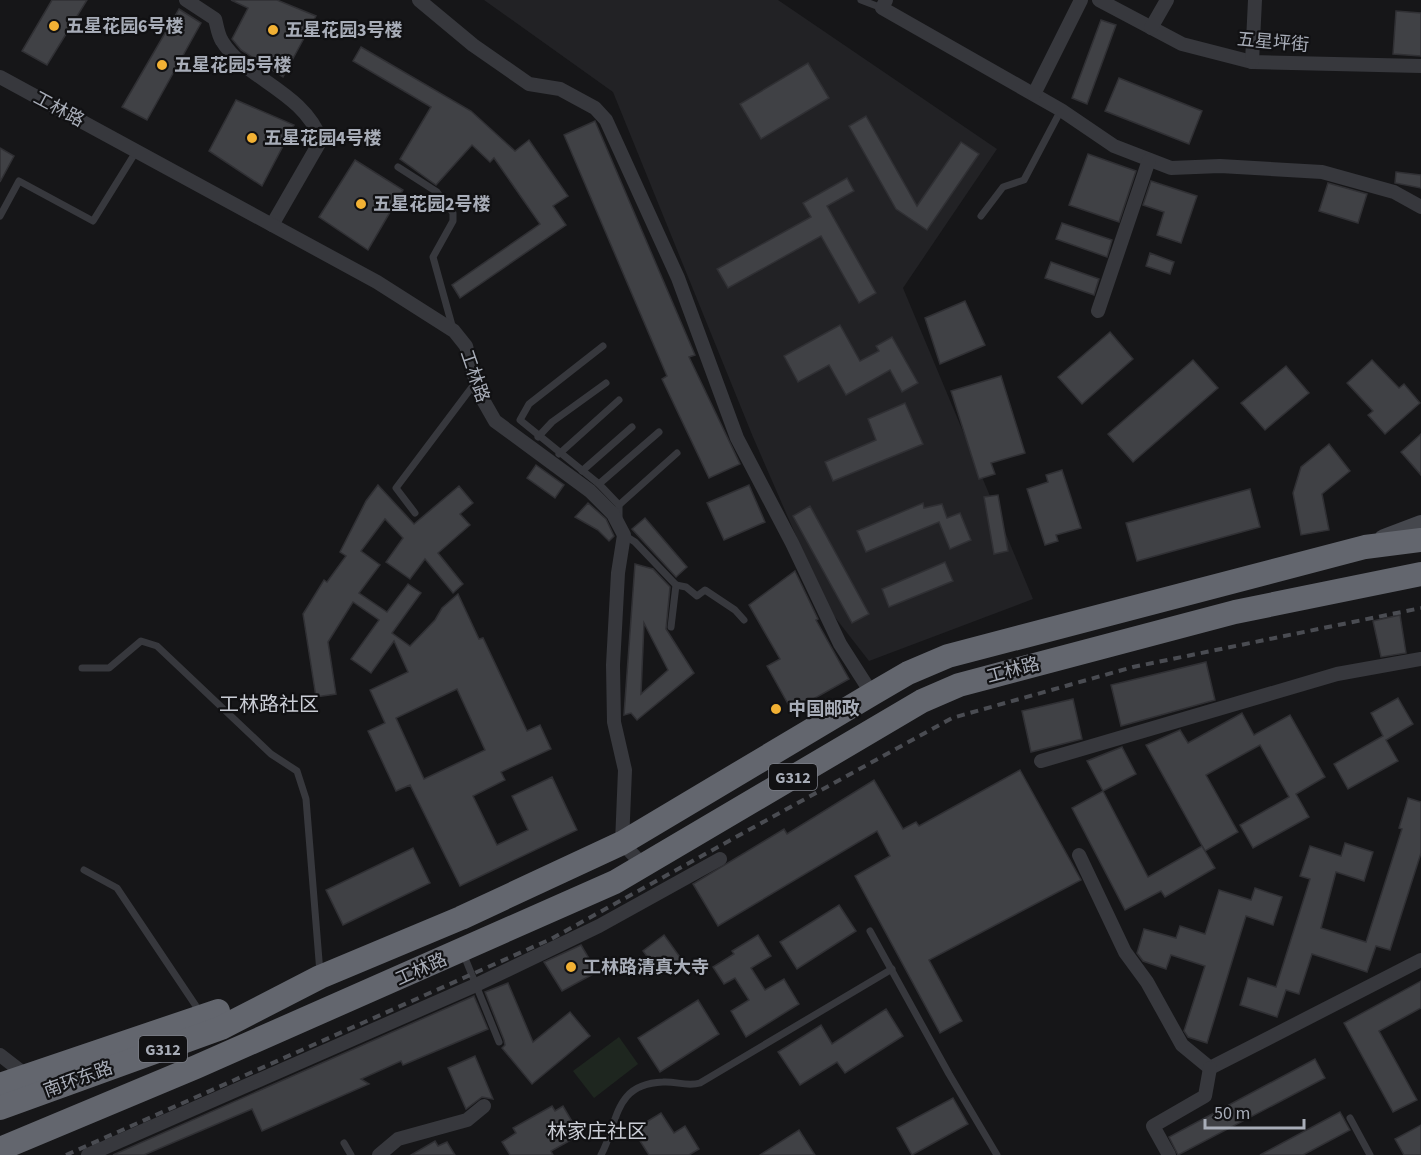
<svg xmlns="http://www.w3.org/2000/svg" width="1421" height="1155" font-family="'Source Sans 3','Noto Sans SC',sans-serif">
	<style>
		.built { fill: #222225 }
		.green { fill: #1e261f }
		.building { fill: #404145; stroke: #303034; stroke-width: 1.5; fill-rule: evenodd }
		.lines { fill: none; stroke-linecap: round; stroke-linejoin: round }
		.lane { stroke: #37383d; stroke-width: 7 }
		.street { stroke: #37383d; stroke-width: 14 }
		.secondary { stroke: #45474d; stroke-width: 20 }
		.highway { stroke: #63666e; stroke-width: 24 }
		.rail { stroke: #4a4c52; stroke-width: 4; stroke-dasharray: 8 6; stroke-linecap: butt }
		.poi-dot { fill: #f2b134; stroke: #111113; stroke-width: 2 }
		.labels { text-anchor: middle; stroke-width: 4.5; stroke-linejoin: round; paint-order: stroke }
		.shield { fill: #111113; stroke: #7b7e86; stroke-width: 1.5 }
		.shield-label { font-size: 16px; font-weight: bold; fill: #a8adb8 }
		.poi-label { font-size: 18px; font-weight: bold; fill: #a8adb8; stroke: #111113; text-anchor: start }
		.street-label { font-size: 18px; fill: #a8adb8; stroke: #111113 }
		.neighbourhood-label { font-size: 20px; fill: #c9ccd4; stroke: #111113 }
	</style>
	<rect width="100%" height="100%" fill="#161618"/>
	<polygon class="built" points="484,0 778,0 997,149 903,288 1033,599 869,661 827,607 753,437 613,92"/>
	<polygon class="green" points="619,1037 638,1064 594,1098 573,1071"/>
	<g class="building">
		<polygon points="52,0 87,0 47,65 22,51"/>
		<polygon points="231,0 277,0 316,16 283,77 241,50 232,39 248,8"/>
		<polygon points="179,9 201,23 147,120 122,107"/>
		<polygon points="1396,11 1421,13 1421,56 1393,54"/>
		<polygon points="1101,20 1116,25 1087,104 1072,98"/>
		<polygon points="361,47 471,111 515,151 529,140 568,196 553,206 566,225 460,298 452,285 540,224 494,158 490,162 472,145 436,185 400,159 431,107 353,61"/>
		<polygon points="808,63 829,98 761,139 740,104"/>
		<polygon points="1119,78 1202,111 1189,144 1105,111"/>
		<polygon points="236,100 294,125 262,186 209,151"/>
		<polygon points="866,116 917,206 961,142 979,154 927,230 896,209 849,126"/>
		<polygon points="595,121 695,355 689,357 740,464 709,478 662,379 667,376 564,135"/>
		<polygon points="0,148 14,156 0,182"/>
		<polygon points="1088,154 1136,171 1119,222 1069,205"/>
		<polygon points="355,160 403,190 368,250 319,217"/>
		<polygon points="1396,172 1421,175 1421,188 1395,183"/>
		<polygon points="847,178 854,191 827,206 876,293 859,303 821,236 728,288 717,269 811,217 803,203"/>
		<polygon points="1151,181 1197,196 1181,243 1157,235 1164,212 1143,205"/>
		<polygon points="1328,183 1367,194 1358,223 1319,211"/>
		<polygon points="1062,223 1112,240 1107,257 1056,239"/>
		<polygon points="1150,253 1174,262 1170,274 1146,266"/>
		<polygon points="1051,262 1099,279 1094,295 1045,278"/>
		<polygon points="965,301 985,345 940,364 925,318"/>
		<polygon points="840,325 860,361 879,351 876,346 892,337 918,383 902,392 890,370 846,395 829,365 798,382 784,356"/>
		<polygon points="1110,332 1133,359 1082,404 1058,377"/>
		<polygon points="1193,360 1218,388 1133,462 1108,434"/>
		<polygon points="1372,360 1399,388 1404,384 1420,403 1385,434 1368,415 1373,411 1347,383"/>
		<polygon points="1286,366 1309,393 1265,430 1241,403"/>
		<polygon points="1001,376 1025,453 991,463 995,474 979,479 951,391"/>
		<polygon points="905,403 923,444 833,481 825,462 876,440 868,419"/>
		<polygon points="1421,434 1421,475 1401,452"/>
		<polygon points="1329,444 1350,471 1322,494 1329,530 1301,535 1293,493 1301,467"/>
		<polygon points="536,465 564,485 555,498 527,478"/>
		<polygon points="1062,470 1081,528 1056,535 1058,541 1045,545 1027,489 1048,482 1046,475"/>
		<path d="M378 485 414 524 459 486 473 503 460 514 470 525 438 553 463 584 453 593 425 559 410 579 386 562 403 538 385 519 361 551 380 565 359 593 387 612 408 584 421 593 392 633 410 646 435 620 442 608 458 594 479 639 483 638 527 731 540 725 551 749 501 772 505 780 473 796 497 845 528 830 512 796 552 777 577 830 460 886 410 785 396 791 368 731 385 723 370 690 408 672 394 641 371 673 351 659 379 620 353 602 328 642 336 694 316 697 303 614 324 580 327 582 346 556 340 552 366 501ZM457 689 485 750 424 779 396 718Z"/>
		<polygon points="749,485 765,522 724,540 707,503"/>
		<polygon points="1250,489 1260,527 1137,561 1126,523"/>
		<polygon points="998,495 1008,551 994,554 984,497"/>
		<polygon points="588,503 606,519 614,536 609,541 598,530 575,517"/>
		<polygon points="923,503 924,508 942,504 947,518 960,513 971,540 950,549 939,522 866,552 857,531"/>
		<polygon points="810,506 869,614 852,623 793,516"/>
		<polygon points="645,518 687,567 676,577 632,529"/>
		<polygon points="945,562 953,581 889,607 882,589"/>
		<path d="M635 564 653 569 670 587 666 629 694 673 637 720 631 713 624 715ZM644 623 668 670 641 694Z"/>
		<polygon points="795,571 818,619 816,620 849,679 792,711 767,666 780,659 749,605"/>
		<polygon points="1400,615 1406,653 1381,657 1373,621"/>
		<polygon points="1206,662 1215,700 1121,726 1111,685"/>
		<polygon points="1398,698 1413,724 1386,740 1398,761 1348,789 1334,764 1383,736 1371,713"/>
		<polygon points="1073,699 1082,739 1031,752 1022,711"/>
		<polygon points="1242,713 1254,735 1290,715 1325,777 1296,794 1309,817 1253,848 1240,825 1289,797 1260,745 1206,775 1238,832 1205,851 1146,745 1180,730 1188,743"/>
		<polygon points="1122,747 1136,774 1103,791 1087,761"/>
		<polygon points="1020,770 1081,880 929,960 962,1021 940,1033 855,876 890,856 877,831 718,926 693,884 784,829 787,834 874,780 903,829 916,822 919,826"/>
		<polygon points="1103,791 1148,877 1202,846 1215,868 1165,897 1161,891 1125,910 1072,808"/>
		<polygon points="1408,798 1421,802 1421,853 1390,950 1376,946 1367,972 1312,954 1299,994 1286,990 1277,1017 1240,1005 1248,978 1276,987 1310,879 1300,876 1310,846 1341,856 1345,843 1373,852 1364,881 1336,872 1321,928 1366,942 1402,829 1399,828"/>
		<polygon points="413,848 430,883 343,925 326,890"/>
		<polygon points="1255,888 1282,897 1273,925 1246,916 1207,1043 1188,1037 1184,1031 1205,966 1171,955 1166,969 1143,961 1137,953 1144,929 1176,938 1180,926 1205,934 1219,890 1251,900"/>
		<polygon points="839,905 856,931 797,969 780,942"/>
		<polygon points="664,935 682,960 661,975 643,951"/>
		<polygon points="758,935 771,956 751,968 765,990 784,979 799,1004 746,1037 731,1011 749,1000 735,978 724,984 713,967 734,954 732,951"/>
		<polygon points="581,945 597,972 562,991 544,962"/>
		<polygon points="1421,981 1421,1008 1379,1031 1417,1100 1393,1112 1344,1023"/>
		<polygon points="508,983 533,1042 570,1012 590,1036 532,1084 502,1048 505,1045 504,1040 485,992"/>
		<polygon points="474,996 488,1029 403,1065 401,1061 361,1079 369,1084 262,1131 252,1109 144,1155 113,1155"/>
		<polygon points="698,1000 719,1034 660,1072 638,1038"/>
		<polygon points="886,1009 903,1036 845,1073 837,1062 800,1085 778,1052 821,1025 832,1044"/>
		<polygon points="475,1056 493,1099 482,1097 466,1109 448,1068"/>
		<polygon points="1315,1059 1325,1078 1178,1155 1169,1137"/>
		<polygon points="953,1098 968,1124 912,1155 897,1128"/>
		<polygon points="552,1106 555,1111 563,1106 580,1135 551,1151 553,1155 510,1155 502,1142 516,1133 513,1128"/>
		<polygon points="1340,1112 1350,1130 1303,1155 1260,1155"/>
		<polygon points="661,1113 674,1133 685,1126 699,1149 689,1155 649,1155 633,1130"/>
		<polygon points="1421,1125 1421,1155 1404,1155 1395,1139"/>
		<polygon points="799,1130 815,1155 760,1155"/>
		<polygon points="435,1141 438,1146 447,1142 455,1155 411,1155"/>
	</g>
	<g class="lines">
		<g class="lane">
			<polyline points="861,0 882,8"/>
			<polyline points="398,167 437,192 453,213 453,221 433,257 453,329"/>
			<polyline points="0,216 19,181 93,221 137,150"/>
			<polyline points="981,216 1003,187 1024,180 1061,110"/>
			<polyline points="603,346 529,404 520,420 599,484 619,505 619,517"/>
			<polyline points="538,437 552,422 606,383"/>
			<polyline points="559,454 619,400"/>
			<polyline points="582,471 632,427"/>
			<polyline points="599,484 659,432"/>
			<polyline points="619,505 677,453"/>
			<polyline points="415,513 396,488 475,383"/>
			<polyline points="624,535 635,542 676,585 671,627"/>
			<polyline points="676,585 686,587 697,596 705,590 735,610 744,620"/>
			<polyline points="82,668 109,668 141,641 157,646 271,754 297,771 306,799 320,973"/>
			<polyline points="84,870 117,888 200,1012"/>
			<polyline points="870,931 949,1074 997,1155"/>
			<polyline points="463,953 499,1042"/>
			<polyline points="1350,1118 1370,1155"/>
			<polyline points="344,1143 351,1155"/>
			<path d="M601 1155C619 1122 613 1084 663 1082 676 1081 687 1087 700 1083L892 969"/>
		</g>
		<g class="street">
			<path d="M186 0 215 19C217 26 218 35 222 41 245 79 303 91 321 140L272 225"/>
			<polyline points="419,0 473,45 529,84 560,89 595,108 606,120 678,278 737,438 792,543 840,644 872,694"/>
			<polyline points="886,0 882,8 1061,110 1114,146 1171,168 1220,166 1322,172 1394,192 1421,207"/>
			<polyline points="1099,0 1182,44 1252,62 1421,66"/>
			<polyline points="1151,28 1167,0"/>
			<polyline points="1252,62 1255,0"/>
			<polyline points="0,77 377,282 454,331 466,346 479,393 495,421 590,491 613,514 624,535 618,573 613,665 614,722 625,770 622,843 644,866"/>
			<polyline points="1034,94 1081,0"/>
			<polyline points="1098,311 1149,160"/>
			<polyline points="1041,761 1337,674 1421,659"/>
			<polyline points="1079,855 1125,952 1147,982 1182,1045 1210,1068 1421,960"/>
			<polyline points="0,1055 27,1076"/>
			<polyline points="88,1155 476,985 599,926 720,859"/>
			<polyline points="379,1155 398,1139 467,1120 484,1106"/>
			<polyline points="1169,1155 1153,1126 1205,1096 1210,1068"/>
		</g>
		<polyline class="secondary" points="1384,539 1421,525"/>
		<g class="highway">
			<polyline points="0,1085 218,1011"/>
			<polyline points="0,1108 221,1028 320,977 461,918 622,843 872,694 908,673 948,656 1365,547 1421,540"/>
			<polyline points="0,1149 196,1067 615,882 922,701 959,685 1235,612 1421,574"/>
		</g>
		<polyline class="rail" points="66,1155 551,939 952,718 1133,667 1421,608"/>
	</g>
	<g class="poi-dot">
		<circle cx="54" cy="26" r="6"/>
		<circle cx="273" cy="30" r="6"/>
		<circle cx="162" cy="65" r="6"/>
		<circle cx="252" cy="138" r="6"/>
		<circle cx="361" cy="204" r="6"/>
		<circle cx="776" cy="709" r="6"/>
		<circle cx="571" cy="967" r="6"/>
	</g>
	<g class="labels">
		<g class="shield">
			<rect x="769" y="764" width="48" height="26" rx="4.5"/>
			<rect x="139" y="1036" width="48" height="26" rx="4.5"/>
		</g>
		<g class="shield-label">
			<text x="793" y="783">G312</text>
			<text x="163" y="1055">G312</text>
		</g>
		<g class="poi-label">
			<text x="66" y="32">五星花园6号楼</text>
			<text x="285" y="36">五星花园3号楼</text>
			<text x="174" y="71">五星花园5号楼</text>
			<text x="264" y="144">五星花园4号楼</text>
			<text x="373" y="210">五星花园2号楼</text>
			<text x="788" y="715">中国邮政</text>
			<text x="583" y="973">工林路清真大寺</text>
		</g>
		<g class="street-label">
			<text transform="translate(1273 42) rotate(5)" y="6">五星坪街</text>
			<text transform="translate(59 109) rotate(28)" y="6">工林路</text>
			<text transform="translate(475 376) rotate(71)" y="6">工林路</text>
			<text transform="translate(1013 670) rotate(-15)" y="6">工林路</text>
			<text transform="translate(421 969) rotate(-24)" y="6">工林路</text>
			<text transform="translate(78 1079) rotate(-20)" y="6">南环东路</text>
		</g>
		<g class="neighbourhood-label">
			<text x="269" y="711">工林路社区</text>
			<text x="597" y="1138">林家庄社区</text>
		</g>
	</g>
	<path d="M1205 1119v9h99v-9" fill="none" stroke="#a8adb8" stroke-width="3"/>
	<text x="1214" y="1119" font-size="18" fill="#a8adb8" stroke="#111113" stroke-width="4.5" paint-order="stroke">50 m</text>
</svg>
